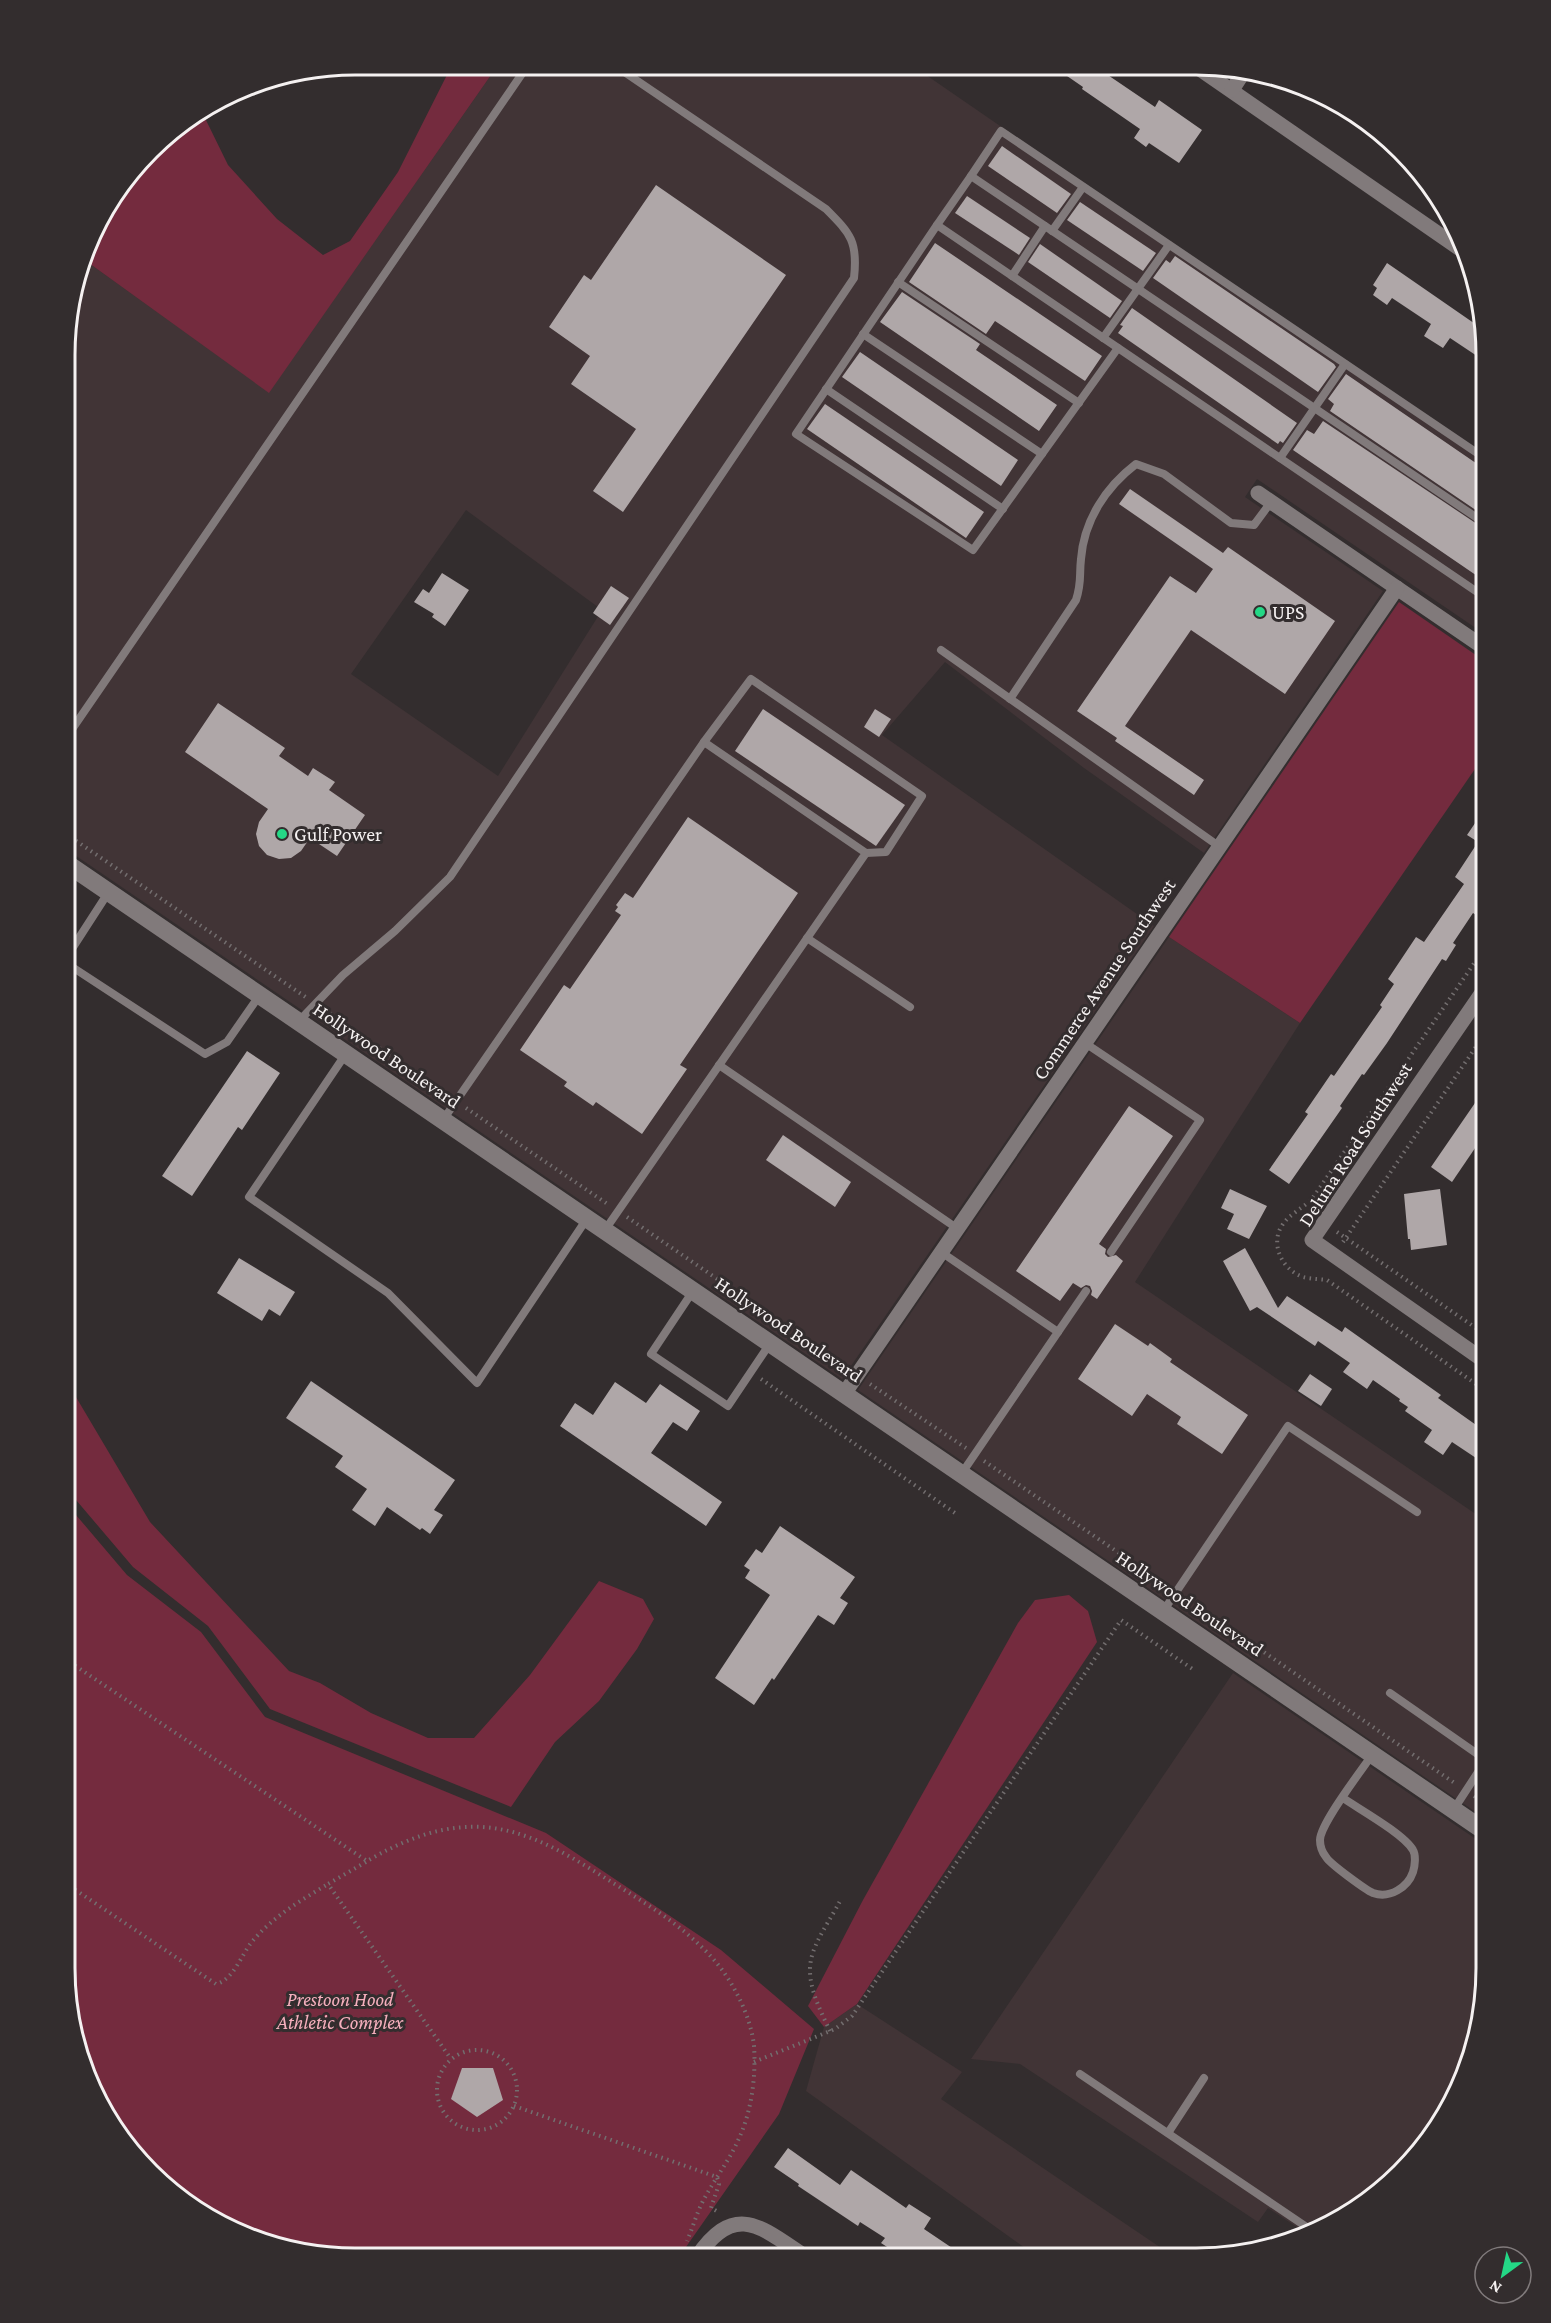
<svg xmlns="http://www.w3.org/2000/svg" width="1551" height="2323" font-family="'Crimson Pro',serif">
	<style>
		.built { fill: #413436; fill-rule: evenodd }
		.green { fill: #742b3e }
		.building { fill: #afa7a8 }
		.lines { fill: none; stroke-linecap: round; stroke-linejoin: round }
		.path { stroke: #736e6f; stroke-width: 4; stroke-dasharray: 1.5 4.5; stroke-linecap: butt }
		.service { stroke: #817a7b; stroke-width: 8 }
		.minor { stroke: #817a7b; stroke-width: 15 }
		.tertiary { stroke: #817a7b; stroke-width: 18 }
		.poi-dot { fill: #24d886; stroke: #332d2e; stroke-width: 2 }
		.labels { text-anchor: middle; stroke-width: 6; stroke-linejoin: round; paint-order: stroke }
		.poi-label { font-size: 20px; fill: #f5f1f1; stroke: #332d2e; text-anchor: start }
		.street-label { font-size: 20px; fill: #f5f1f1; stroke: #332d2e }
		.park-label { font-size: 20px; font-style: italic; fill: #f6afbd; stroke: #332d2e }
		.rim { fill: none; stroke: #f5f1f1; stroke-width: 3 }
	</style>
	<rect width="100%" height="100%" fill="#332d2e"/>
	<g class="built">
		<path d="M498 65 913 66 1486 460V635L1257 479 1245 497 1383 591 1204 853 1084 768 945 662 882 735 1154 926 842 1379 66 849 67 317 86 261 269 392ZM466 510 602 610 498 776 351 674Z"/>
		<polygon points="1169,937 1300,1023 1135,1282 1486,1521 1486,1819 858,1390"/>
		<polygon points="1233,1673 1486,1846 1486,1987 1464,2079 1427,2144 1373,2198 1309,2235 1268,2208 1258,2222 1020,2064 971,2059"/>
		<polygon points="857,2004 962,2072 941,2099 1176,2258 1039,2258 806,2091 824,2027"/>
	</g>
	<g class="green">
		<polygon points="452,65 498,65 269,393 86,261 103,210 164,136 203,114 228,165 277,219 323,255 350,241 398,172"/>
		<polygon points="1399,602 1486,662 1486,753 1300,1023 1169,937"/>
		<polygon points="65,1368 73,1392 150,1522 289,1671 320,1683 371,1713 428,1738 474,1738 530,1675 599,1581 643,1599 654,1619 637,1649 599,1701 555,1742 511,1807 270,1709 208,1626 133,1567 65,1487"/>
		<polygon points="65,1502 127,1575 201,1632 265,1717 546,1833 721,1950 814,2029 779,2114 679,2257 318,2256 244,2236 179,2199 125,2145 87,2079 65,1968"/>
		<polygon points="1069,1595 1088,1611 1097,1642 857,2004 824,2027 808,2006 863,1900 1018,1623 1035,1600"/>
	</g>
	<g class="building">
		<polygon points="1054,67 1096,67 1155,107 1159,100 1202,130 1179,163 1149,143 1146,147 1134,138 1140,129 1082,89 1083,87"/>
		<polygon points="1002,146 1071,194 1057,213 988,166"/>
		<polygon points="656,185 786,275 623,512 593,491 636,429 571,384 590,356 549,327 584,275 591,280"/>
		<polygon points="967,196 1030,238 1019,255 955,213"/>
		<polygon points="1080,202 1156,253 1143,271 1067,220"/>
		<polygon points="935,243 1102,356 1085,381 995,321 986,334 909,282"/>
		<polygon points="1040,244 1122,301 1110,318 1028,262"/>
		<polygon points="1175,256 1334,364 1336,367 1318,392 1153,278 1166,260 1170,263"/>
		<polygon points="1387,263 1481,328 1486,362 1450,338 1443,348 1424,336 1431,324 1392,298 1387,305 1373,295 1377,288 1373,285"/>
		<polygon points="902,292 980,344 976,350 1057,405 1039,431 880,322"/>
		<polygon points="1132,308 1297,423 1283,443 1280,441 1278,444 1118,333 1123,326 1120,325"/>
		<polygon points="860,352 1018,460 1001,486 842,377"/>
		<polygon points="1346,374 1486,470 1486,517 1330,411 1334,404 1328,399"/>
		<polygon points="825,404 984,512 966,538 807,429"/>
		<polygon points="1323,421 1486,530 1486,582 1293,450 1307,430 1314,434"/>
		<polygon points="1130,489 1223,553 1228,547 1335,621 1285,694 1191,630 1125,726 1204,780 1194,795 1115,741 1117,738 1077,711 1170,576 1196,593 1213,569 1119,504"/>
		<polygon points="442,573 469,590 445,626 432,617 434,614 414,602 423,589 429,593"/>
		<polygon points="611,586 629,598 610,625 593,613"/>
		<polygon points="218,703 285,748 279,756 308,776 313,768 335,782 329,790 365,815 337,856 310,838 301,851 291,858 279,859 267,855 259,846 256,834 259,822 268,809 185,752"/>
		<polygon points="763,709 905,805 876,846 735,751"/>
		<polygon points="875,709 891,719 879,737 864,727"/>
		<polygon points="1486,807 1486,900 1476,915 1473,913 1453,943 1456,945 1446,961 1442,959 1387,1043 1364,1075 1362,1074 1340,1106 1342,1108 1289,1184 1269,1170 1308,1114 1305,1112 1331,1074 1334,1076 1382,1007 1380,1005 1394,984 1388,979 1416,937 1424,942 1464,884 1455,877 1478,842 1467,835"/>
		<polygon points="688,817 798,893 680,1065 687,1069 642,1134 596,1102 593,1106 564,1086 567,1082 520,1050 564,985 570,989 621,915 615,911 618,907 616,905 625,893 633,898"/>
		<polygon points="247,1051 280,1073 242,1130 238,1127 192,1196 162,1176"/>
		<polygon points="1486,1087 1486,1132 1452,1182 1431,1167"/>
		<polygon points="1129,1106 1173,1136 1099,1244 1106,1249 1105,1254 1108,1257 1116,1255 1123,1261 1097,1299 1091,1295 1092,1291 1090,1286 1086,1285 1081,1288 1073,1283 1060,1301 1016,1271"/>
		<polygon points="783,1135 851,1182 835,1207 766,1160"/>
		<polygon points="1230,1189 1267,1206 1249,1239 1227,1229 1234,1214 1221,1208"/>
		<polygon points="1440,1189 1447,1245 1411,1250 1410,1239 1408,1239 1404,1194"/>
		<polygon points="1245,1248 1278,1308 1287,1296 1342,1332 1345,1327 1441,1395 1438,1398 1486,1432 1486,1444 1476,1458 1452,1442 1443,1455 1424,1442 1432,1430 1405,1411 1408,1407 1399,1401 1400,1399 1373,1380 1367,1389 1343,1372 1350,1363 1318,1341 1315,1346 1257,1307 1250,1311 1223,1261"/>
		<polygon points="239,1258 295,1292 280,1316 269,1309 262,1321 217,1293"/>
		<polygon points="1115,1324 1148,1346 1150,1343 1172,1359 1170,1362 1248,1415 1222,1454 1177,1424 1181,1417 1147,1394 1132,1416 1078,1379"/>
		<polygon points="1310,1374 1332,1389 1321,1406 1298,1391"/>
		<polygon points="311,1381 455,1480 434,1510 443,1515 430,1534 422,1528 420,1530 387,1507 375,1526 352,1510 367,1489 335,1467 343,1456 286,1418"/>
		<polygon points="615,1382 646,1403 660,1384 700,1411 687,1431 673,1422 651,1453 722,1502 706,1526 560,1426 575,1403 593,1415"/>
		<polygon points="780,1526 855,1577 840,1598 848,1603 834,1625 818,1615 774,1680 772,1678 754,1705 715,1678 770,1595 745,1578 750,1570 744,1566 756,1549 762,1553"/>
		<polygon points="462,2068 493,2068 503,2100 477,2117 451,2099"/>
		<polygon points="788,2148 840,2185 851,2170 906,2208 909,2204 931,2218 924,2229 967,2258 904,2258 881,2243 885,2238 860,2222 858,2226 798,2186 799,2184 774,2167"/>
	</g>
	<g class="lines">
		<g class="path">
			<polyline points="66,834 307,998"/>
			<polyline points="325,1010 447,1095"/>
			<polyline points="466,1108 609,1205"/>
			<polyline points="627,1217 844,1366"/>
			<polyline points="1337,1232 1486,1335"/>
			<polyline points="1343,1242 1486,1032"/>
			<polyline points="761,1379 955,1513"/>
			<polyline points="870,1384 966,1448"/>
			<path d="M1486 1391 1327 1280C1319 1279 1311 1279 1303 1277 1282 1270 1269 1243 1283 1224 1290 1214 1303 1208 1312 1199L1486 946"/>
			<polyline points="984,1461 1166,1585"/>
			<polyline points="1185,1598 1456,1784"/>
			<path d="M65 1659 367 1861C404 1840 439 1825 482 1827 533 1830 576 1860 618 1886 653 1908 687 1929 715 1961 734 1983 751 2017 754 2046 756 2075 752 2109 740 2136 731 2158 716 2177 704 2199 697 2212 693 2227 687 2241"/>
			<polyline points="1474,1796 1486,1805"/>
			<polyline points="366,1862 328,1884 451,2059"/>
			<path d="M65 1883 216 1984C233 1980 241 1956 251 1943 272 1917 300 1901 328 1884"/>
			<path d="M830 2031C820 2010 806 1983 811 1960 814 1942 832 1917 840 1901"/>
			<circle cx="477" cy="2090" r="40"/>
			<polyline points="754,2062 835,2029 852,2016 1121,1620 1194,1670"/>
			<polyline points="514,2106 717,2177 719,2184 711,2208 720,2213"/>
		</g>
		<g class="service">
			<polyline points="971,176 1001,131 1486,459"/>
			<polyline points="937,225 796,434 973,550 1118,348"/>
			<polyline points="1052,231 1083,187"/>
			<polyline points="1012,276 1045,226"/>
			<polyline points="898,282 1079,403"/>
			<polyline points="863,334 1042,454"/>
			<polyline points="1103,338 1169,245"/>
			<polyline points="826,389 1003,509"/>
			<polyline points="1280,458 1345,364"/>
			<polyline points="67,536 70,532 67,530"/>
			<polyline points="1486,598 937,225 971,176 1486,524"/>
			<polyline points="941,650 1220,847"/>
			<path d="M1010 699 1076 600C1082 582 1079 576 1081 559 1084 520 1106 487 1136 464L1164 474 1231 523 1254 525 1271 502"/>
			<polyline points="66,738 528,65"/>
			<polyline points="704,742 751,679 922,796 886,852 866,853"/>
			<polyline points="807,938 910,1007"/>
			<polyline points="66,958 108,893"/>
			<polyline points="66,963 205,1054 227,1042 259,996"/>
			<path d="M299 1021 343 975 395 931 450 877 854 278C858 242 851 234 826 209L614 65"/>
			<polyline points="1085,1043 1200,1120 1111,1252"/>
			<polyline points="345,1055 249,1197 388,1293 477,1383 586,1220"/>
			<polyline points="719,1065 958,1229"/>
			<polyline points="443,1120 704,742 866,853 605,1230"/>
			<polyline points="941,1252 1058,1332 962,1473"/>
			<polyline points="693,1291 651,1354 728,1406 769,1345"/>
			<polyline points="1058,1332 1086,1291"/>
			<polyline points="1164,1610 1288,1426 1417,1512"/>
			<polyline points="1390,1693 1486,1760 1454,1809"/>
			<path d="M1343 1798C1359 1809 1404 1834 1413 1850 1416 1855 1415 1866 1413 1872 1408 1887 1390 1899 1373 1893 1366 1890 1330 1864 1326 1857 1322 1852 1320 1846 1320 1840 1320 1824 1361 1771 1372 1755"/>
			<polyline points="1080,2074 1314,2232"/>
			<polyline points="1168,2133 1204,2078"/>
		</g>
		<g class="minor">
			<polyline points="1197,67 1466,253"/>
			<polyline points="1232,90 1245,70"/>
			<polyline points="1258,493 1486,649"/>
			<polyline points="1486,1362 1312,1240 1486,987"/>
			<polyline points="844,1394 1397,588"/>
			<path d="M697 2257C735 2201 761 2227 806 2257"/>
		</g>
		<polyline class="tertiary" points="66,863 1486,1832"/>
	</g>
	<g class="poi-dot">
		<circle cx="1260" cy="612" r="6"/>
		<circle cx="282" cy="834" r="6"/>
	</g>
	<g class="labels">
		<g class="poi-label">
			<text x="1272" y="619">UPS</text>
			<text x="294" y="841">Gulf Power</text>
		</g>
		<g class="street-label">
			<text transform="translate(1104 979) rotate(-56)" y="7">Commerce Avenue Southwest</text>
			<text transform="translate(387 1055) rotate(34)" y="7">Hollywood Boulevard</text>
			<text transform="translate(1355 1144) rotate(-57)" y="7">Deluna Road Southwest</text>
			<text transform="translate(789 1329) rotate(34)" y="7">Hollywood Boulevard</text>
			<text transform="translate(1190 1603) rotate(34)" y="7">Hollywood Boulevard</text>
		</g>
		<g class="park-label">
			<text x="340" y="2006">Prestoon Hood<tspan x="340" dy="23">Athletic Complex</tspan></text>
		</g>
	</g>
	<path d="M0 0H1551V2323H0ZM355 75H1196A280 280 0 0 1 1476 355V1968A280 280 0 0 1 1196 2248H355A280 280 0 0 1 75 1968V355A280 280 0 0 1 355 75Z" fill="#332d2e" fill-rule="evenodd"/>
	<path class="rim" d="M355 75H1196A280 280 0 0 1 1476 355V1968A280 280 0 0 1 1196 2248H355A280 280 0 0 1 75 1968V355A280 280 0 0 1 355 75Z"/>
	<g transform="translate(1503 2275) rotate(213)"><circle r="28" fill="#332d2e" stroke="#817b7c" stroke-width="1.5"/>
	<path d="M0-4.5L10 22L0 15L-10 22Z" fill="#24d886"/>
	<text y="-9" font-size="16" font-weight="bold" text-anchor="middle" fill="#f5f1f1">N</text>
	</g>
</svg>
